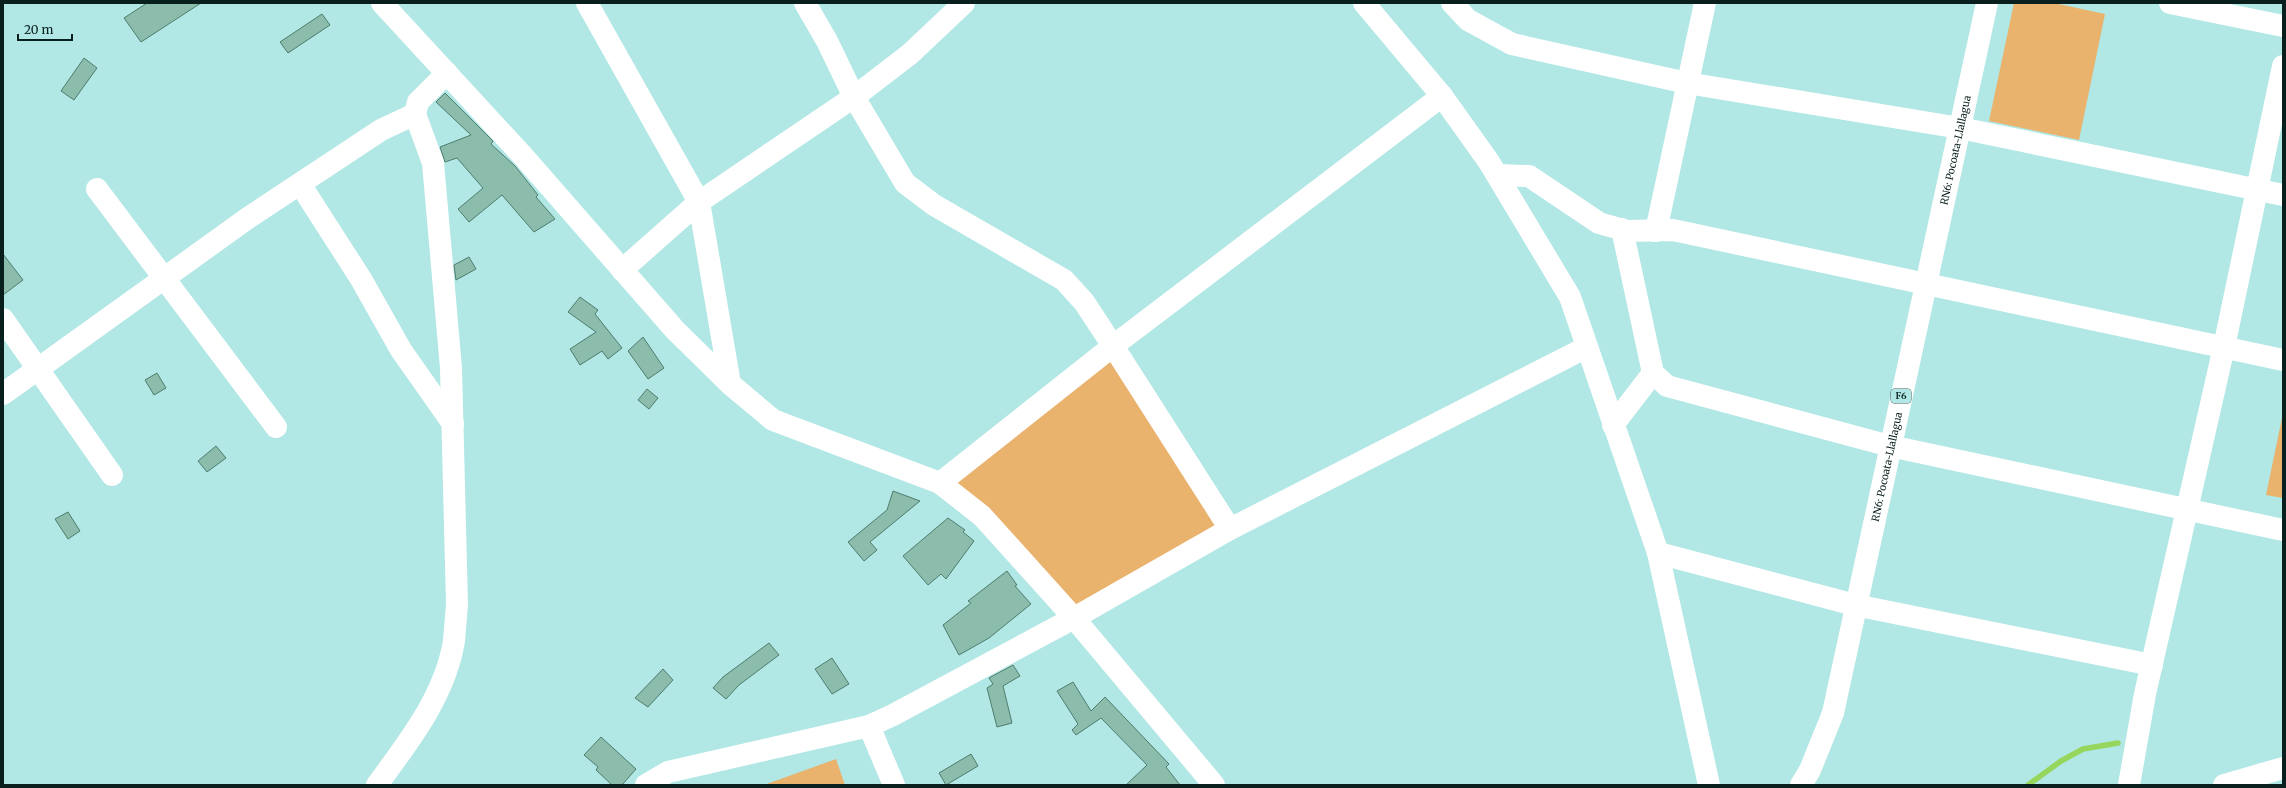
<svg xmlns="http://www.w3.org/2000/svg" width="2286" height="788" font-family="Merriweather,serif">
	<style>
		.green { fill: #e9b26d }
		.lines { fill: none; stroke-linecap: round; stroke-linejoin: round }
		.stream { stroke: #97d65d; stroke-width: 5.5 }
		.building { fill: #8cbcac; stroke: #4f7d6e }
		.minor { stroke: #fff; stroke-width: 22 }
		.highway { stroke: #fff; stroke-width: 22 }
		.labels { text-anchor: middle; stroke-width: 3; stroke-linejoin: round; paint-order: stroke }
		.shield { fill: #b1e7e4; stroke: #3b5b59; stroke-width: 1 }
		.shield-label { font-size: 9px; font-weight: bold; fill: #091f1e }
		.street-label { font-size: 10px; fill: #091f1e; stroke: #b1e7e4 }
	</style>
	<rect width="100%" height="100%" fill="#b1e7e4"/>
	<g class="green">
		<polygon points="2014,3 2054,3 2105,14 2079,140 1989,121"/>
		<polygon points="1113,346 1230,529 1074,618 940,483"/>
		<polygon points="2282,418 2283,418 2283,498 2266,495"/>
		<polygon points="836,759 845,785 764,785"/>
	</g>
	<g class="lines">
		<polyline class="stream" points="2028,785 2061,761 2083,749 2118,743"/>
	</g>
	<g class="building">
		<polygon points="147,3 201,3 141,42 124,18"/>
		<polygon points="322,14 330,25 288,53 280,42"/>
		<polygon points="84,58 97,68 74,100 61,91"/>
		<polygon points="445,93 493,141 491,144 515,166 538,195 536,197 555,219 534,232 502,195 469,222 458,209 483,188 457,158 445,162 440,147 471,135 436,102"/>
		<polygon points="3,254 23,280 3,295"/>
		<polygon points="469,257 476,269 456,280 454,265"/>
		<polygon points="580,297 598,310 595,314 622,348 608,359 602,351 580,365 570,349 596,332 568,312"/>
		<polygon points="643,337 664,368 648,379 628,351"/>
		<polygon points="157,373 166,388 154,395 145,380"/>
		<polygon points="647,389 658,398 649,409 638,400"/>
		<polygon points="216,446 226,458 207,472 198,461"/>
		<polygon points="893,491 920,501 870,542 877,550 864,561 848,542 887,510"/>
		<polygon points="68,512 80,531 68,539 55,519"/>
		<polygon points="948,518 965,530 963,532 974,541 946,579 941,574 928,585 903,556"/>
		<polygon points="1007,571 1017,585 1015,586 1031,604 989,638 959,655 943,625 971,603 968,601"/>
		<polygon points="769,643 779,655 739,685 726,699 713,688 723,677"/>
		<polygon points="832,658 849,684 832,694 815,669"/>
		<polygon points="1013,665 1020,676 1003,686 1012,723 997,727 987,688 993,684 989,678"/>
		<polygon points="663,669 673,680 648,707 635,698"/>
		<polygon points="1073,682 1091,711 1105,697 1169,764 1166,767 1180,785 1126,785 1147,765 1101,718 1076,735 1072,730 1078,724 1057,691"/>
		<polygon points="601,737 636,769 622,785 612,785 596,770 598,767 584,755"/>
		<polygon points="971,754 978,766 946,785 939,773"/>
	</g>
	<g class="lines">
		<g class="minor">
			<polyline points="382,3 523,156 675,330 730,384 773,420 940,483 982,516 1074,618 1214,785"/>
			<polyline points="587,3 699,202 730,384"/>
			<polyline points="805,3 827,41 854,97 905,183 934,205 1064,280 1084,302 1113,346 1230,529"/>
			<polyline points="1364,3 1442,96 1489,162 1570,297 1658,553 1709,785"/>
			<polyline points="1452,3 1468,20 1512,44 1687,83 1960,128 2283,195"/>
			<polyline points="2170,3 2283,26"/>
			<polyline points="1497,175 1529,176 1599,223 1627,231 1673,230 2283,360"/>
			<polyline points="300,184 361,279 401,350 453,424"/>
			<polyline points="97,189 276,427"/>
			<polyline points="1622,229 1653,373 1667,386 1890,446 2283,530"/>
			<polyline points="1656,231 1705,3"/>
			<polyline points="622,270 699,202 854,97 910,54 964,3"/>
			<polyline points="3,319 112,475"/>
			<polyline points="3,394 248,218 381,130 415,114"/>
			<polyline points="1613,425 1653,373"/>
			<polyline points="940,483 1113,346 1442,96"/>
			<polyline points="1658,553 1855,605 2152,665"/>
			<polyline points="869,726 894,785"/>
			<path d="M377 785C409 741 445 696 454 641 455 629 456 616 457 604L451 368 433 163 415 114 418 102 447 73"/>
			<polyline points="646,785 668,772 869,726 893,715 1074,618 1230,529 1587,347"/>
			<polyline points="2129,785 2145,694 2224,347 2283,66"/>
			<polyline points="2224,785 2283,768"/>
		</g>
		<path class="highway" id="s1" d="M1801 785 1810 770 1833 713 1987 3"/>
	</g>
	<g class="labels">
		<rect class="shield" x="1891" y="389" width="20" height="14" rx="3"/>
		<g class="shield-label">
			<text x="1901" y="399">F6</text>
		</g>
		<g class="street-label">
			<text dy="4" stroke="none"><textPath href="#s1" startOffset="655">RN6: Pocoata-Llallagua</textPath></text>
			<text dy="4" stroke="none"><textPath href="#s1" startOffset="331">RN6: Pocoata-Llallagua</textPath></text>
		</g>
	</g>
	<rect width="2286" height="788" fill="none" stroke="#091f1e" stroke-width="8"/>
	<path d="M18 34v6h54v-6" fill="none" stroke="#091f1e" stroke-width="2"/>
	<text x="24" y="34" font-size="12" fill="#091f1e" stroke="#b1e7e4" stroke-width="3" paint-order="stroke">20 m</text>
</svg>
